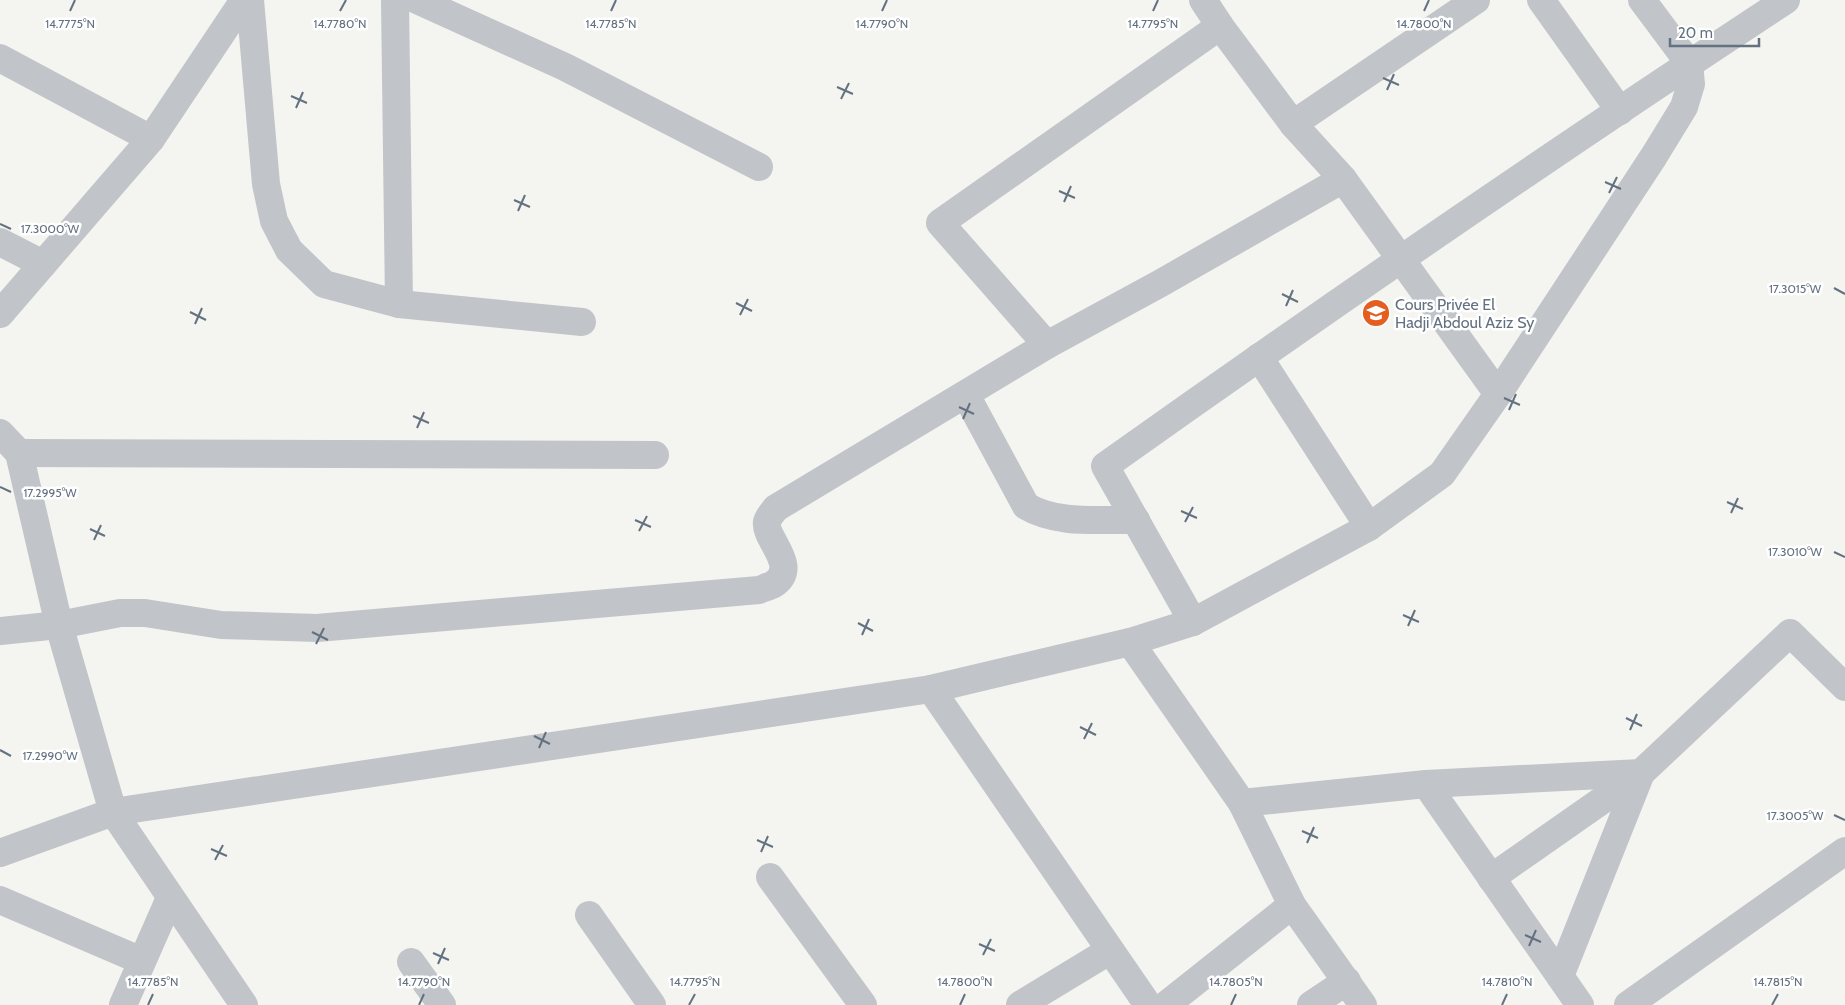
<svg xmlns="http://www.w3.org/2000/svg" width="1845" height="1005" font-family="Cabin,sans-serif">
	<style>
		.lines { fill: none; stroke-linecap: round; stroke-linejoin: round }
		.minor { stroke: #c1c4c8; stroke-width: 28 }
		.ticks { fill: none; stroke: #637181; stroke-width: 2 }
		.labels { text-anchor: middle; stroke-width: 5; stroke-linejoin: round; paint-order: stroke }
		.poi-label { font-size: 16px; fill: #637181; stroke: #fff; text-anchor: start }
		.ticks-label { font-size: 12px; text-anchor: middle; fill: #637181; stroke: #fff; stroke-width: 5; stroke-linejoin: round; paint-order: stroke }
	</style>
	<rect width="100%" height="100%" fill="#f4f4f0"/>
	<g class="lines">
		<g class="minor">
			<polyline points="250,0 266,184 274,221 289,250 324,284 399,304 582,322"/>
			<polyline points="395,0 399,304"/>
			<polyline points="417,0 565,67 759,167"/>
			<polyline points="1203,0 1220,26 1293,124 1343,179 1498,394"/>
			<polyline points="1541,0 1620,111"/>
			<polyline points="0,58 151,139"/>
			<polyline points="1293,124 1476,0"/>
			<polyline points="0,242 43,264"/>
			<polyline points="0,314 151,139 244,0"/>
			<polyline points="1047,345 940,223 1220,26"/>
			<polyline points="1259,357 1369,527"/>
			<path d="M966 395 1026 506C1058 525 1100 519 1136 520"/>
			<polyline points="0,433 19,453 59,625 113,812 244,1005"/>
			<polyline points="19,453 655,455"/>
			<path d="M1193 622 1105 466C1329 307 1556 151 1786 0"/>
			<path d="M0 631 59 625 120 613H145L221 625 317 628 759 590C764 588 770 586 774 584 800 566 764 539 767 522 768 517 773 512 776 508L1047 345 1161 283 1343 179"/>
			<polyline points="1130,642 1242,803 1292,905 1363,1005"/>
			<polyline points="931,689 1148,1005"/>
			<polyline points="1426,784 1580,1005"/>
			<polyline points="1242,803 1426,784 1641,773"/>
			<polyline points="0,853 113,812 931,689 1130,642 1193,622 1369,527 1442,474 1498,394 1654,156 1684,107 1691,84 1689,63 1642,0"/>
			<polyline points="770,877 863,1005"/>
			<polyline points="1491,878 1641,773 1790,633 1845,687"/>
			<polyline points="0,900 142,961"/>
			<polyline points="589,915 652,1005"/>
			<polyline points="411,962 442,1005"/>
			<polyline points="1560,976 1641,773"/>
			<polyline points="123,1005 170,898"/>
			<polyline points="1020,1005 1109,951"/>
			<polyline points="1166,1005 1292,905"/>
			<polyline points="1311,1005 1347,981"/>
			<polyline points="1628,1005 1845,851"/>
		</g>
	</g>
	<path class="ticks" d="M70 11 75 0M340 11 346 0M611 11 616 0M882 11 887 0M1153 11 1158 0M1424 11 1429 0M1383 78 1399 85M837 87 853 94M1387 90 1394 74M291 96 307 103M841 99 849 83M296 108 303 92M1605 182 1621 189M1059 191 1075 198M1609 193 1617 177M514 200 530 207M1064 202 1071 186M518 211 525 195M0 224 11 229M1834 288 1845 294M1282 294 1298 302M736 303 752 311M1286 306 1293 290M190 312 206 320M740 315 748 299M195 324 202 308M1504 398 1520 405M959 407 974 414M1509 410 1516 394M413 416 429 423M963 419 970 403M417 428 424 412M0 487 11 492M1727 502 1743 509M1181 511 1197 518M1731 513 1738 498M635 520 651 527M1185 522 1193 507M90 529 105 536M639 531 647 516M94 540 101 525M1834 552 1845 557M1403 615 1419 622M858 623 873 631M1408 626 1415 610M312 632 328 640M862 635 869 619M316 644 324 628M1626 718 1642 726M1080 727 1096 735M1630 730 1637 714M534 736 550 744M1084 739 1092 723M539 748 546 732M0 750 11 756M1834 815 1845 820M1302 831 1318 838M757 840 773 847M1307 843 1314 827M211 849 227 856M761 852 768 836M215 860 223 845M1525 935 1541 942M979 944 995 951M1529 946 1536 930M433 953 449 960M983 955 991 939M438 964 445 948M148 1005 153 994M419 1005 424 994M689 1005 695 994M960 1005 965 994M1231 1005 1236 994M1502 1005 1507 994M1772 1005 1778 994"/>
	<defs>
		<symbol id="school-disc" viewBox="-11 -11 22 22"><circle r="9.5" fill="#e45e21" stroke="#fff"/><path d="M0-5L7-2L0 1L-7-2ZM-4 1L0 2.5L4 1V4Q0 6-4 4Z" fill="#fff"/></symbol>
	</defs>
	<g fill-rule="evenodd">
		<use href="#school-disc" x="1360" y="297" width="32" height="32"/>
	</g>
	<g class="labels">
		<g class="poi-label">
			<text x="1395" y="310">Cours Privée El<tspan x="1395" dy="18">Hadji Abdoul Aziz Sy</tspan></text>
		</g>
	</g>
	<g class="ticks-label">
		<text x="70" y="28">14.7775°N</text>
		<text x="340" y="28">14.7780°N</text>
		<text x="611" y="28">14.7785°N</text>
		<text x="882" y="28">14.7790°N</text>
		<text x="1153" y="28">14.7795°N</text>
		<text x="1424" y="28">14.7800°N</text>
		<text x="50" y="233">17.3000°W</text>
		<text x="1795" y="293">17.3015°W</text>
		<text x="50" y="497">17.2995°W</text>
		<text x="1795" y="556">17.3010°W</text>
		<text x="50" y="760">17.2990°W</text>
		<text x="1795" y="820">17.3005°W</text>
		<text x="153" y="986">14.7785°N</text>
		<text x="424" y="986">14.7790°N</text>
		<text x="695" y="986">14.7795°N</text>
		<text x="1236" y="986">14.7805°N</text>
		<text x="1507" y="986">14.7810°N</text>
		<text x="965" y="986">14.7800°N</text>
		<text x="1778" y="986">14.7815°N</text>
	</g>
	<path d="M1670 38v8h89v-8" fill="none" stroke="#637181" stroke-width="2.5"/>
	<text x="1678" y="38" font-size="15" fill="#637181" stroke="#ffffff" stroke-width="4" paint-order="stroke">20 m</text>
</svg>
